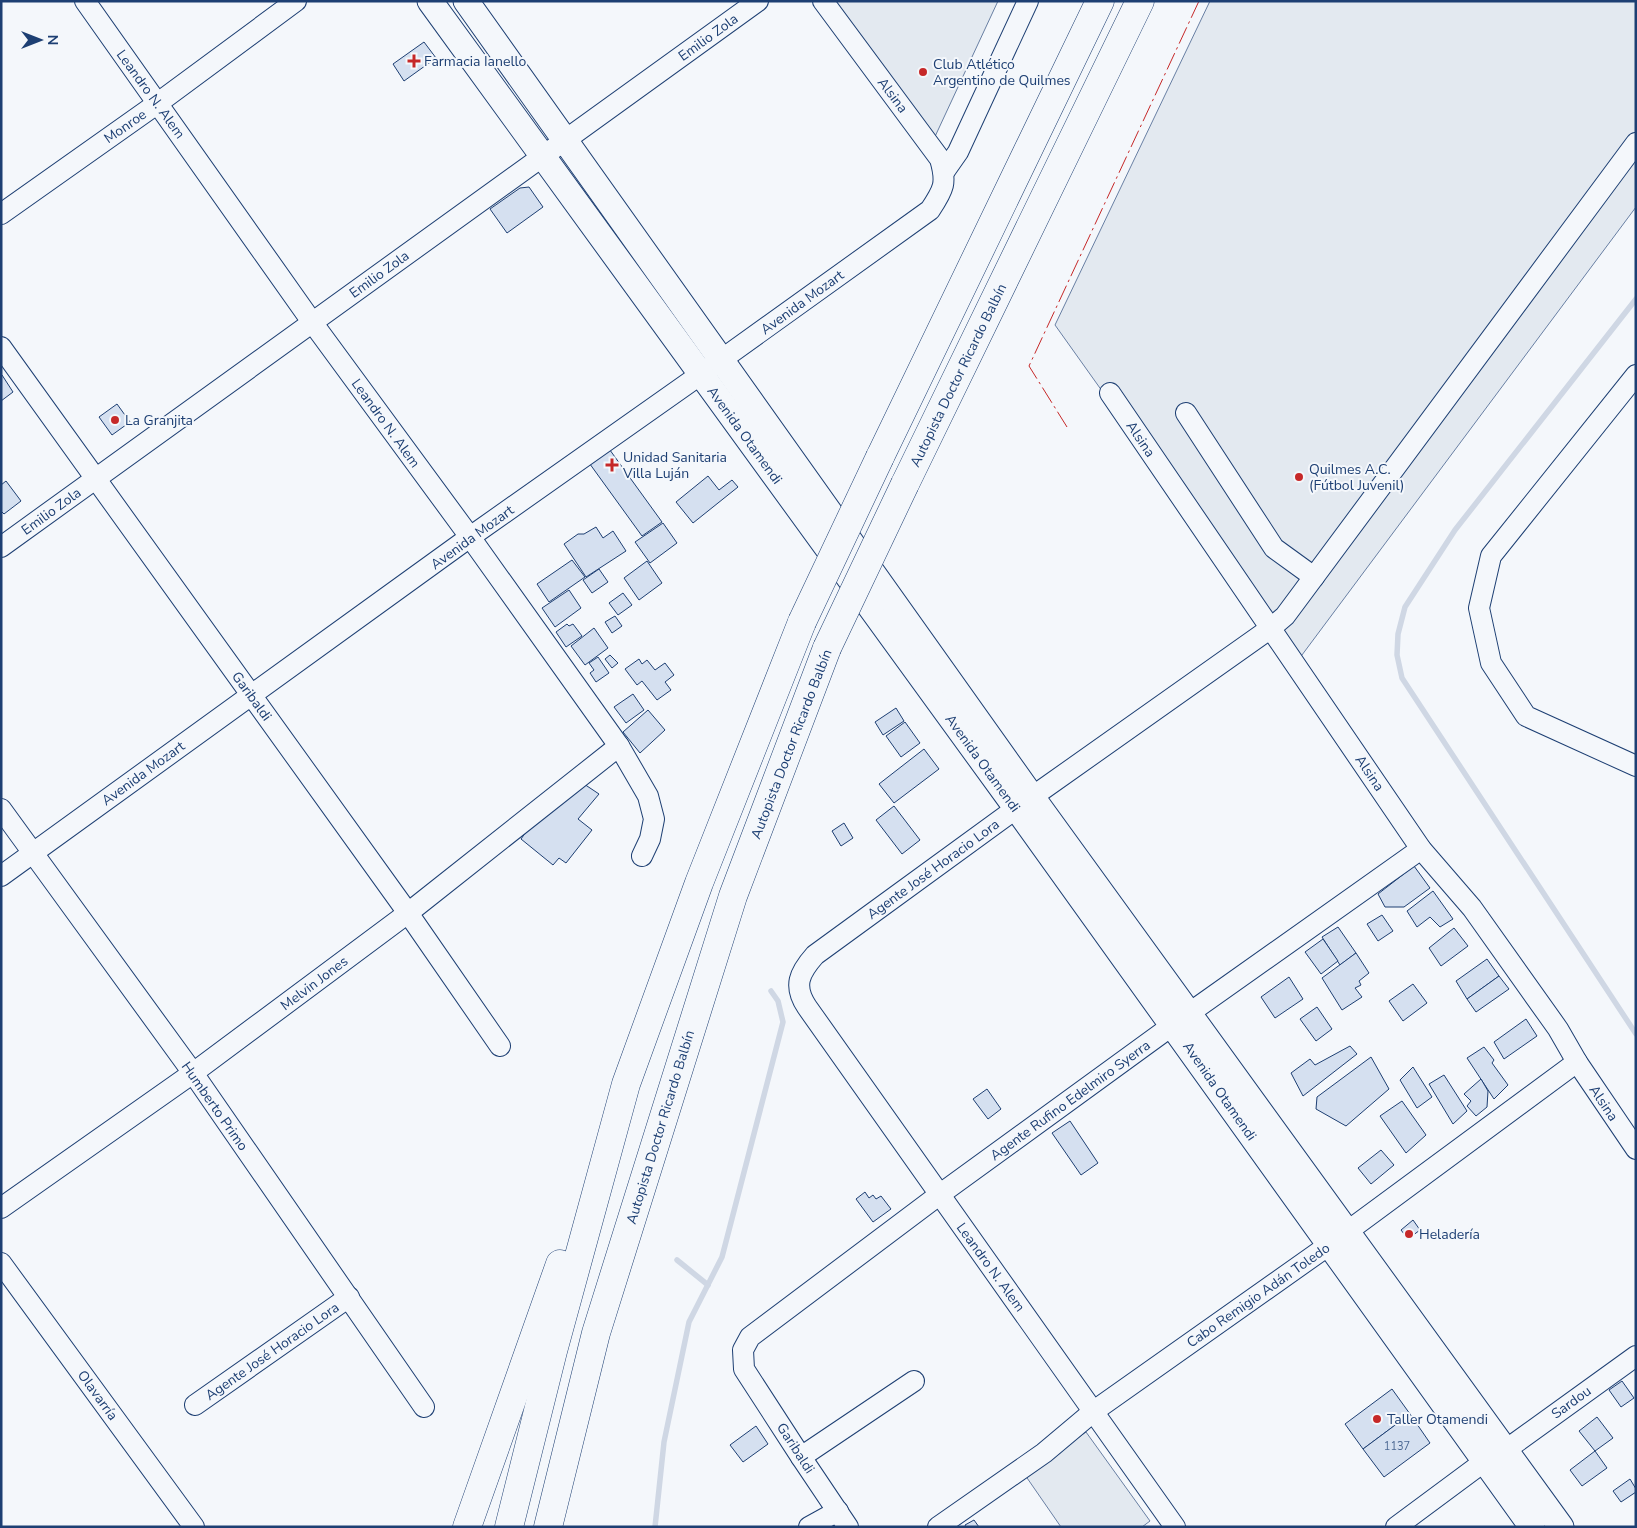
<svg xmlns="http://www.w3.org/2000/svg" width="1637" height="1528" font-family="'Nunito Sans',sans-serif">
	<style>
		.green { fill: #e3e9f0; stroke: #687fa3 }
		.lines { fill: none; stroke-linecap: round; stroke-linejoin: round }
		.stream { stroke: #cfd7e4; stroke-width: 5.5 }
		.building { fill: #d5e0f0; stroke: #1d3f73 }
		.minor-casing { stroke: #1d3f73; stroke-width: 22 }
		.major-casing { stroke: #1d3f73; stroke-width: 27 }
		.highway-casing { stroke: #1d3f73; stroke-width: 29 }
		.minor { stroke: #f4f7fb; stroke-width: 20 }
		.major { stroke: #f4f7fb; stroke-width: 25 }
		.highway { stroke: #f4f7fb; stroke-width: 28 }
		.highway-bridge-casing { stroke: #1d3f73; stroke-width: 29; stroke-linecap: butt }
		.highway-bridge { stroke: #f4f7fb; stroke-width: 28 }
		.power { stroke: #c62828; stroke-width: 1; stroke-dasharray: 18 4 2.5 4; stroke-linecap: butt }
		.poi-dot { fill: #c62828; stroke: #f4f7fb; stroke-width: 2 }
		.labels { text-anchor: middle; stroke-width: 4; stroke-linejoin: round; paint-order: stroke }
		.number-label { font-size: 11px; fill: #4b6792 }
		.street-label { font-size: 14px; fill: #1d3f73; stroke: #f4f7fb }
		.poi-label { font-size: 14px; fill: #1d3f73; stroke: #f4f7fb; text-anchor: start }
	</style>
	<rect width="100%" height="100%" fill="#f4f7fb"/>
	<g class="green">
		<polygon points="830,1 998,1 932,143"/>
		<polygon points="1210,1 1636,1 1636,207 1296,663 1055,325"/>
		<polygon points="1086,1432 1150,1521 1142,1527 1061,1527 1025,1475"/>
	</g>
	<g class="lines">
		<g class="stream">
			<polyline points="1636,299 1455,530 1405,607 1398,634 1397,655 1402,678 1636,1034"/>
			<polyline points="677,1260 708,1285"/>
			<polyline points="655,1527 664,1442 689,1322 722,1257 783,1022 778,1001 771,991"/>
		</g>
	</g>
	<g class="building">
		<polygon points="424,42 436,58 404,81 393,64"/>
		<polygon points="529,187 543,207 507,233 490,209 520,188"/>
		<polygon points="2,375 13,392 1,401 1,375"/>
		<polygon points="117,404 130,422 112,435 99,417"/>
		<polygon points="607,446 662,522 642,536 587,460"/>
		<polygon points="708,476 719,490 732,480 738,487 693,523 676,502"/>
		<polygon points="6,481 21,501 4,514 1,511 1,485"/>
		<polygon points="663,523 677,543 650,563 635,542"/>
		<polygon points="596,527 603,538 613,531 626,551 586,577 564,544 578,534 584,534"/>
		<polygon points="572,560 585,577 549,602 537,584"/>
		<polygon points="647,561 662,583 639,600 624,578"/>
		<polygon points="599,569 608,582 592,593 583,580"/>
		<polygon points="569,590 581,608 555,627 542,608"/>
		<polygon points="623,593 632,605 618,615 609,603"/>
		<polygon points="615,616 622,626 612,633 605,622"/>
		<polygon points="567,624 569,626 573,624 582,636 566,647 556,632"/>
		<polygon points="594,628 608,648 585,665 571,646"/>
		<polygon points="610,655 618,663 612,668 605,659"/>
		<polygon points="598,657 609,673 596,682 590,673 594,670 589,663"/>
		<polygon points="639,659 642,664 647,660 655,670 665,663 674,675 665,682 671,690 657,700 642,681 637,685 625,669"/>
		<polygon points="633,694 644,710 626,723 614,707"/>
		<polygon points="896,708 904,721 883,735 875,722"/>
		<polygon points="648,710 665,730 640,753 623,732"/>
		<polygon points="905,722 920,743 901,757 886,736"/>
		<polygon points="924,749 939,769 894,803 879,784"/>
		<polygon points="578,780 599,794 578,819 592,830 566,863 559,858 553,865 521,839 533,822"/>
		<polygon points="894,806 920,840 902,854 876,820"/>
		<polygon points="844,823 853,838 841,846 832,831"/>
		<polygon points="1414,866 1430,888 1404,907 1385,907 1378,894"/>
		<polygon points="1433,891 1453,919 1440,927 1430,917 1417,927 1407,911"/>
		<polygon points="1382,915 1393,931 1378,941 1367,924"/>
		<polygon points="1338,927 1356,953 1340,965 1322,937"/>
		<polygon points="1454,928 1468,946 1441,966 1429,948"/>
		<polygon points="1323,939 1338,961 1321,974 1305,952"/>
		<polygon points="1356,953 1369,973 1359,981 1361,985 1355,988 1362,997 1342,1010 1322,978"/>
		<polygon points="1487,959 1499,976 1467,999 1456,981"/>
		<polygon points="1499,976 1509,989 1476,1012 1467,999"/>
		<polygon points="1289,977 1303,999 1275,1018 1261,997"/>
		<polygon points="1413,984 1427,1003 1403,1021 1389,1001"/>
		<polygon points="1317,1007 1332,1029 1316,1041 1300,1019"/>
		<polygon points="1526,1019 1537,1036 1504,1059 1494,1042"/>
		<polygon points="1350,1046 1357,1054 1303,1096 1291,1073 1310,1059 1315,1065"/>
		<polygon points="1484,1047 1494,1060 1492,1063 1508,1085 1494,1099 1467,1058"/>
		<polygon points="1371,1057 1389,1089 1346,1126 1316,1109 1317,1097"/>
		<polygon points="1413,1067 1432,1097 1417,1108 1400,1080"/>
		<polygon points="1444,1075 1467,1111 1453,1124 1429,1084"/>
		<polygon points="1481,1079 1488,1091 1487,1107 1476,1116 1467,1106 1471,1101 1464,1094"/>
		<polygon points="987,1089 1001,1109 988,1119 973,1099"/>
		<polygon points="1402,1101 1426,1135 1406,1153 1380,1116"/>
		<polygon points="1070,1121 1098,1163 1081,1175 1052,1133"/>
		<polygon points="1381,1150 1394,1165 1371,1184 1358,1168"/>
		<polygon points="865,1192 869,1198 873,1195 876,1199 881,1196 891,1209 873,1222 856,1199"/>
		<polygon points="1413,1220 1420,1230 1408,1239 1401,1230"/>
		<polygon points="1622,1381 1634,1398 1621,1407 1609,1390"/>
		<polygon points="1392,1389 1410,1414 1363,1449 1345,1424"/>
		<polygon points="1410,1414 1430,1443 1384,1477 1363,1449"/>
		<polygon points="1597,1417 1613,1438 1595,1451 1579,1431"/>
		<polygon points="756,1426 768,1444 743,1462 730,1445"/>
		<polygon points="1595,1451 1607,1468 1582,1486 1570,1470"/>
		<polygon points="1630,1479 1636,1489 1636,1492 1621,1502 1613,1491"/>
		<polygon points="974,1520 979,1527 966,1527 965,1525"/>
	</g>
	<g class="lines">
		<defs>
			<g id="minor">
				<polyline points="85,1 312,322 470,537 619,746 648,796 654,819 650,839 642,856"/>
				<polyline points="944,172 958,152 1028,1"/>
				<polyline points="1,214 158,103 296,1"/>
				<polyline points="1,347 408,913 500,1046"/>
				<polyline points="1636,375 1491,556 1479,608 1491,663 1526,716 1636,766"/>
				<polyline points="1110,393 1421,849 1472,908 1558,1029 1577,1062 1636,1149"/>
				<polyline points="1186,413 1274,548 1314,577"/>
				<polyline points="1,547 758,1"/>
				<polyline points="1,809 193,1073 424,1407"/>
				<path d="M1 876 470 537 721 360 930 210C944 189 947 183 940 159L823 1"/>
				<polyline points="1,1208 193,1073 408,913 619,746"/>
				<polyline points="1,1263 194,1527"/>
				<polyline points="195,1405 349,1297"/>
				<polyline points="1507,1449 1636,1356"/>
				<polyline points="801,1457 914,1381"/>
				<polyline points="809,1527 838,1511"/>
				<polyline points="848,1527 801,1457 744,1369 743,1350 750,1337 939,1195 1188,1014 1421,849"/>
				<polyline points="938,1527 1044,1453 1094,1411 1329,1245 1577,1062"/>
				<path d="M1175 1527 807 1007C793 986 799 973 815 955L1032 797 1271 628 1285 616 1636 143"/>
				<polyline points="1396,1527 1485,1461"/>
			</g>
			<g id="major">
				<polyline points="430,1 1017,809 1532,1527"/>
				<polyline points="466,1 1032,797 1561,1527"/>
			</g>
			<g id="highway">
				<polyline points="880,457 1100,1"/>
				<polyline points="905,484 1140,1"/>
				<polyline points="467,1527 560,1264"/>
				<polyline points="509,1527 553,1351 626,1084 699,883 802,622"/>
				<polyline points="548,1527 596,1333 733,896 827,648"/>
			</g>
		</defs>
		<use href="#minor" class="minor-casing"/>
		<use href="#major" class="major-casing"/>
		<use href="#highway" class="highway-casing"/>
		<use href="#minor" class="minor"/>
		<use href="#major" class="major"/>
		<use href="#highway" class="highway"/>
		<defs>
			<g id="highway-bridge">
				<polyline points="802,622 880,457"/>
				<polyline points="827,648 905,484"/>
			</g>
		</defs>
		<use href="#highway-bridge" class="highway-bridge-casing"/>
		<use href="#highway-bridge" class="highway-bridge"/>
		<polyline class="power" points="1067,427 1029,366 1199,1"/>
	</g>
	<g class="poi-dot">
		<path d="M411.5 53.5h5v5h5v5h-5v5h-5v-5h-5v-5h5z"/>
		<circle cx="923" cy="72" r="5"/>
		<circle cx="115" cy="420" r="5"/>
		<path d="M609.5 457.5h5v5h5v5h-5v5h-5v-5h-5v-5h5z"/>
		<circle cx="1299" cy="477" r="5"/>
		<circle cx="1409" cy="1234" r="5"/>
		<circle cx="1377" cy="1419" r="5"/>
	</g>
	<g class="labels">
		<g class="number-label">
			<text x="1397" y="1450">1137</text>
		</g>
		<g class="street-label">
			<text transform="translate(708 37) rotate(-36)" y="5">Emilio Zola</text>
			<text transform="translate(151 94) rotate(54)" y="5">Leandro N. Alem</text>
			<text transform="translate(893 95) rotate(53)" y="5">Alsina</text>
			<text transform="translate(125 126) rotate(-35)" y="5">Monroe</text>
			<text transform="translate(379 274) rotate(-36)" y="5">Emilio Zola</text>
			<text transform="translate(802 302) rotate(-36)" y="5">Avenida Mozart</text>
			<text transform="translate(958 375) rotate(-64)" y="5">Autopista Doctor Ricardo Balbín</text>
			<text transform="translate(386 423) rotate(54)" y="5">Leandro N. Alem</text>
			<text transform="translate(745 435) rotate(54)" y="5">Avenida Otamendi</text>
			<text transform="translate(1141 439) rotate(56)" y="5">Alsina</text>
			<text transform="translate(51 511) rotate(-36)" y="5">Emilio Zola</text>
			<text transform="translate(472 537) rotate(-36)" y="5">Avenida Mozart</text>
			<text transform="translate(252 696) rotate(54)" y="5">Garibaldi</text>
			<text transform="translate(791 744) rotate(-69)" y="5">Autopista Doctor Ricardo Balbín</text>
			<text transform="translate(983 763) rotate(54)" y="5">Avenida Otamendi</text>
			<text transform="translate(143 773) rotate(-36)" y="5">Avenida Mozart</text>
			<text transform="translate(1370 773) rotate(56)" y="5">Alsina</text>
			<text transform="translate(933 869) rotate(-36)" y="5">Agente José Horacio Lora</text>
			<text transform="translate(314 983) rotate(-37)" y="5">Melvin Jones</text>
			<text transform="translate(1220 1091) rotate(55)" y="5">Avenida Otamendi</text>
			<text transform="translate(1070 1100) rotate(-36)" y="5">Agente Rufino Edelmiro Syerra</text>
			<text transform="translate(1604 1103) rotate(56)" y="5">Alsina</text>
			<text transform="translate(215 1106) rotate(55)" y="5">Humberto Primo</text>
			<text transform="translate(660 1127) rotate(-73)" y="5">Autopista Doctor Ricardo Balbín</text>
			<text transform="translate(991 1267) rotate(54)" y="5">Leandro N. Alem</text>
			<text transform="translate(1258 1295) rotate(-35)" y="5">Cabo Remigio Adán Toledo</text>
			<text transform="translate(272 1351) rotate(-35)" y="5">Agente José Horacio Lora</text>
			<text transform="translate(98 1395) rotate(54)" y="5">Olavarría</text>
			<text transform="translate(1571 1402) rotate(-36)" y="5">Sardou</text>
			<text transform="translate(796 1448) rotate(57)" y="5">Garibaldi</text>
		</g>
		<g class="poi-label">
			<text x="424" y="66">Farmacia Ianello</text>
			<text x="933" y="69">Club Atlético<tspan x="933" dy="16">Argentino de Quilmes</tspan></text>
			<text x="125" y="425">La Granjita</text>
			<text x="623" y="462">Unidad Sanitaria<tspan x="623" dy="16">Villa Luján</tspan></text>
			<text x="1309" y="474">Quilmes A.C.<tspan x="1309" dy="16">(Fútbol Juvenil)</tspan></text>
			<text x="1419" y="1239">Heladería</text>
			<text x="1387" y="1424">Taller Otamendi</text>
		</g>
	</g>
	<rect width="1637" height="1528" fill="none" stroke="#1d3f73" stroke-width="5"/>
	<g transform="translate(40 40) rotate(90)" stroke="#f4f7fb" stroke-width="4" paint-order="stroke">
	<path d="M0-4L9 19L0 12L-9 19Z" fill="#1d3f73"/>
	<text y="-8" font-size="14" font-weight="bold" text-anchor="middle" fill="#1d3f73">N</text>
	</g>
</svg>
